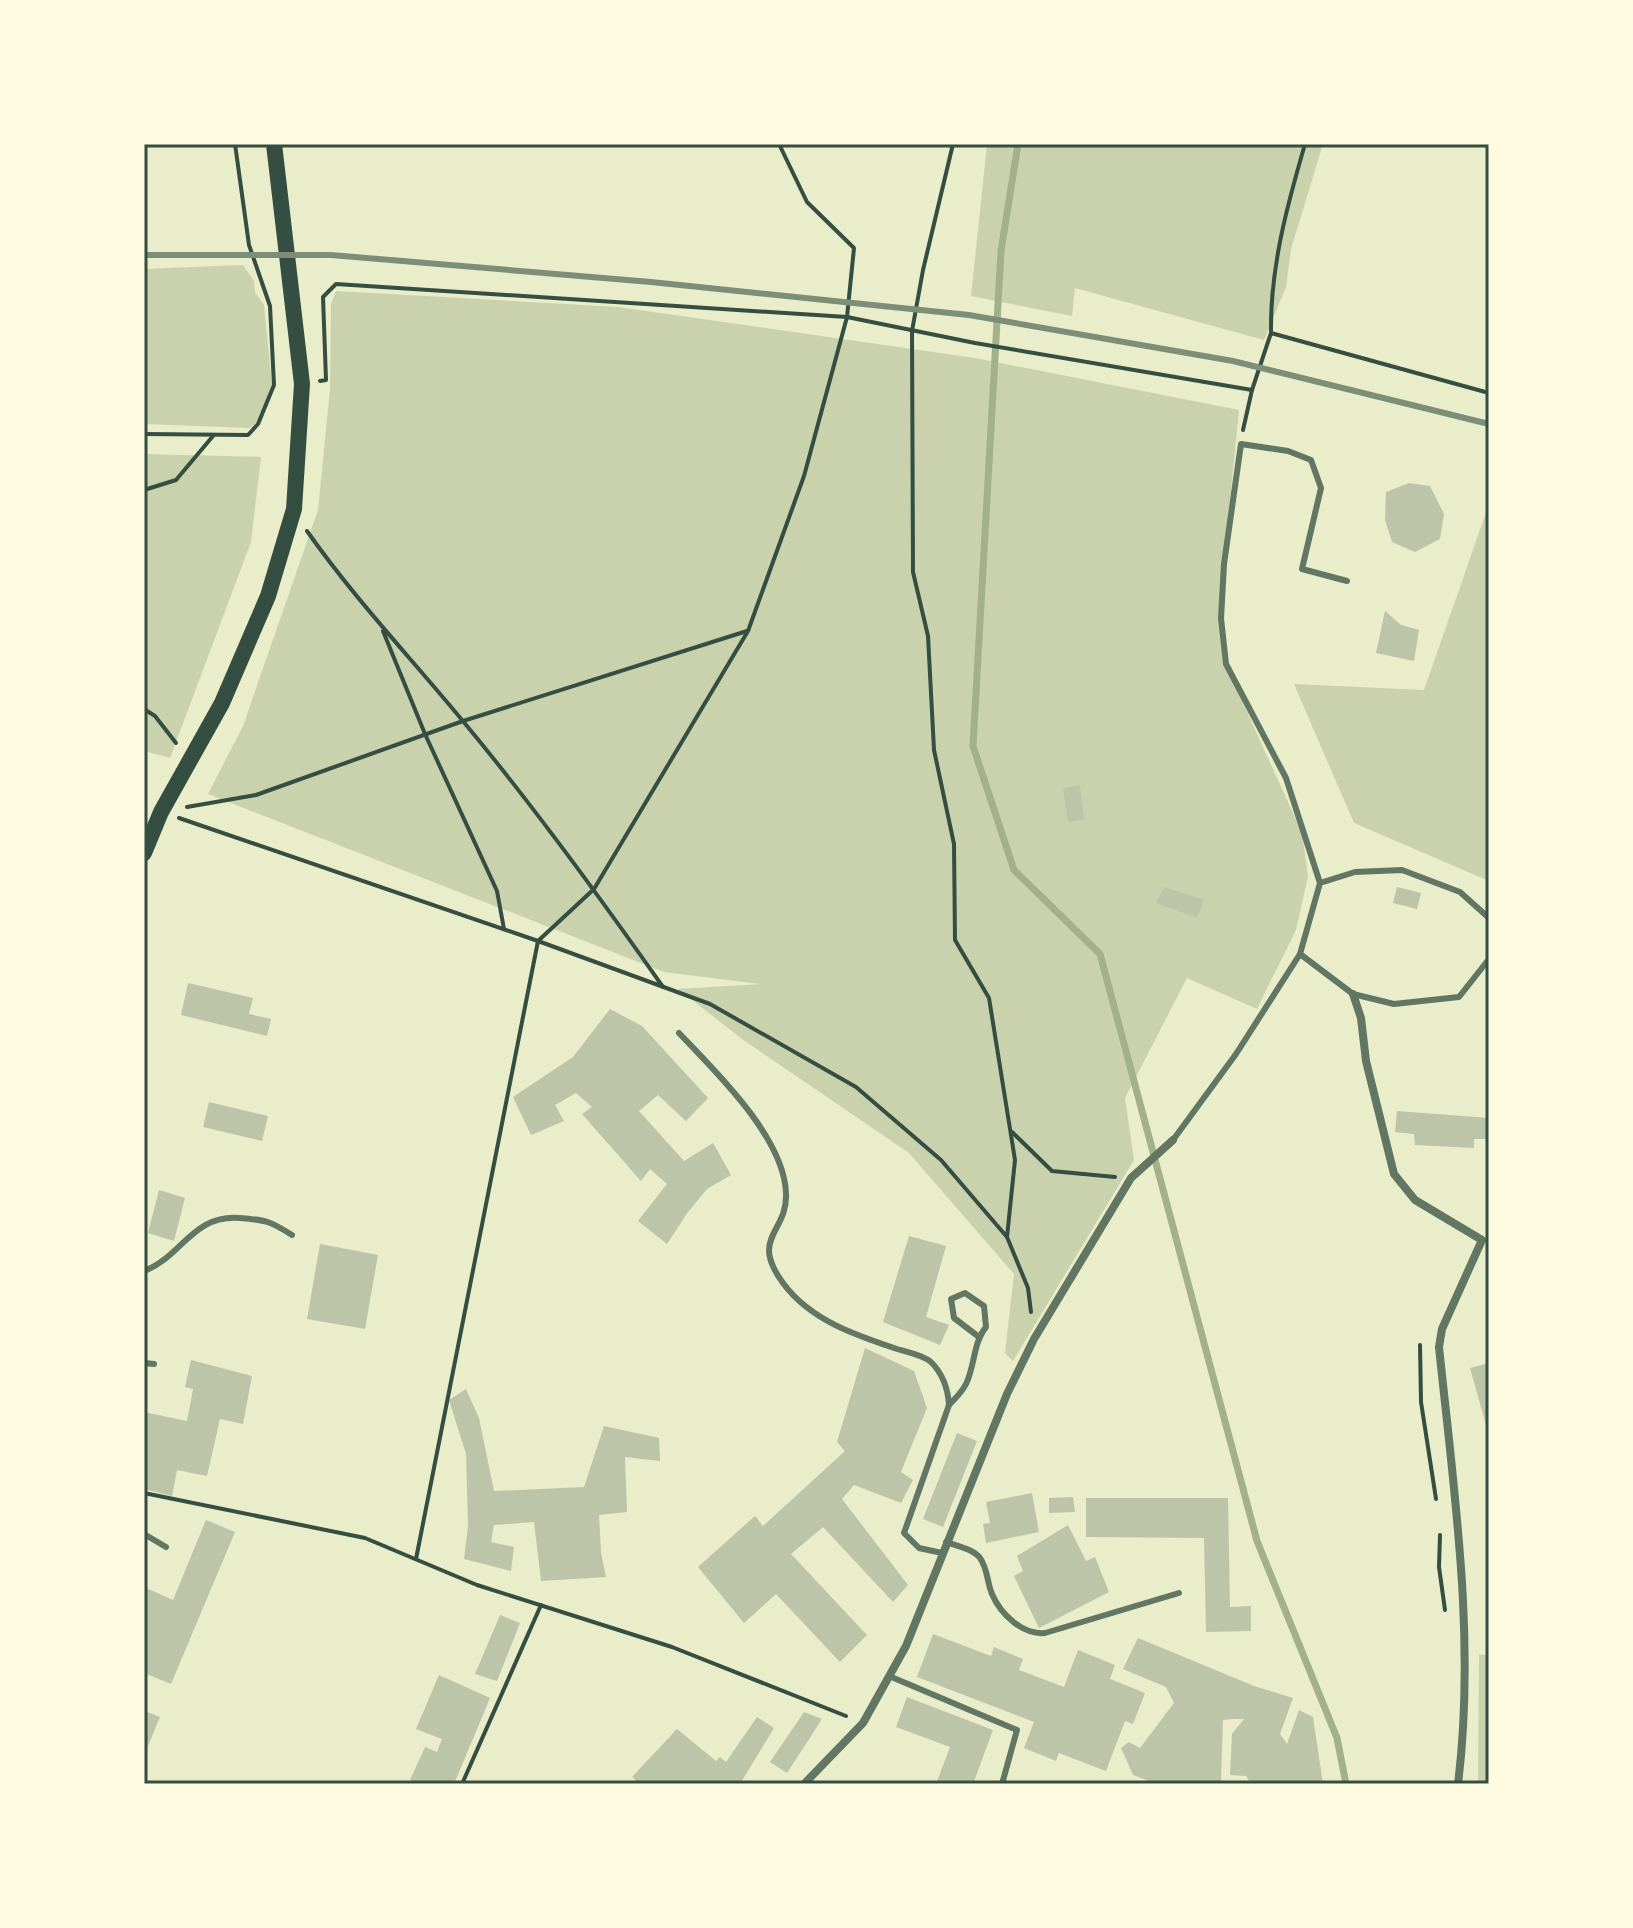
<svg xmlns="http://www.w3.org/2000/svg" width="1633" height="1928" font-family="'Noto Sans',sans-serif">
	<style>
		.green { fill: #cad2ad }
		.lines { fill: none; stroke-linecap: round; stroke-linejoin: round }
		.stream { stroke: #a3b18a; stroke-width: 7 }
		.building { fill: #bcc5a7 }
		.path { stroke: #344e41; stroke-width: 4 }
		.service { stroke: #617663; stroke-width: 6 }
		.minor { stroke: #617663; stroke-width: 8 }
		.secondary { stroke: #344e41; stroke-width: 16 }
		.rail { stroke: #7c8e77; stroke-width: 6 }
		.neatline { fill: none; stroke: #344e41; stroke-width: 3 }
	</style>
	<rect width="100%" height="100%" fill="#e9edc9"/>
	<g class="green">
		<polygon points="987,144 1323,144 1291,249 1286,287 1264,340 1075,288 1072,316 971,296"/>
		<polygon points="243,265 254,281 255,292 264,305 272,385 259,420 250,428 144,424 144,269"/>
		<polygon points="336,291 618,307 975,358 1239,410 1230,501 1222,657 1302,833 1308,876 1296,930 1257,1009 1187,978 1125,1098 1134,1160 1013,1361 1005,1353 1014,1274 909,1153 742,1039 678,989 760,984 664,972 208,794 243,726 318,510 330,389 331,304"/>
		<polygon points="144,454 261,457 251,542 170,758 144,751"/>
		<polygon points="1489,504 1489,881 1354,823 1294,684 1424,690"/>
		<polygon points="1479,1654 1489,1656 1489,1784 1478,1784"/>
	</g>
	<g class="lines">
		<polyline class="stream" points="1018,144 1001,251 973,746 1014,870 1100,954 1257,1541 1337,1738 1346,1784"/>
	</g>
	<g class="building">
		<polygon points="1409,483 1430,486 1444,514 1440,539 1415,552 1392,542 1385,520 1386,492"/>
		<polygon points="1385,611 1401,625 1419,630 1414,661 1376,653"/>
		<polygon points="1080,785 1084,820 1068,822 1063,788"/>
		<polygon points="1164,887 1204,900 1197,918 1156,903"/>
		<polygon points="1397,887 1421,893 1417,909 1393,903"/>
		<polygon points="188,983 253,998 249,1014 271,1019 267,1036 181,1015"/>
		<polygon points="610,1009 642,1026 708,1098 686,1121 658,1095 639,1111 684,1161 713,1143 731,1175 707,1189 688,1212 667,1244 638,1221 667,1184 650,1169 641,1181 582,1114 592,1107 576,1093 555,1105 564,1121 531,1135 513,1097 573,1057"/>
		<polygon points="209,1102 268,1116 262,1141 203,1127"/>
		<polygon points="1397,1111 1489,1118 1489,1139 1474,1139 1474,1148 1415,1145 1414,1134 1395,1132"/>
		<polygon points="159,1190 185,1198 174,1241 148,1233"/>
		<polygon points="909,1236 946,1246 926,1317 949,1325 940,1345 883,1322"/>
		<polygon points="320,1244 378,1255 365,1329 307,1319"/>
		<polygon points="865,1348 914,1371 927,1408 901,1472 913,1480 901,1503 854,1485 842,1499 908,1585 893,1602 823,1527 791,1554 867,1635 840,1662 776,1594 744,1623 698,1567 755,1516 763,1526 845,1451 837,1442"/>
		<polygon points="191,1360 252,1376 243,1424 220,1419 207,1476 177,1470 172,1496 144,1489 144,1412 187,1421 193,1389 185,1387"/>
		<polygon points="1489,1363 1489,1432 1488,1432 1470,1368"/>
		<polygon points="466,1389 479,1418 494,1491 584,1487 604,1426 659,1438 660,1461 625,1457 627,1512 599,1515 601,1552 606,1577 541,1581 534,1522 494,1525 491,1542 514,1547 511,1571 464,1559 468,1526 466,1454 449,1400"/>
		<polygon points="957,1433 977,1441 943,1527 923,1519"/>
		<polygon points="1032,1493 1039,1532 986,1543 983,1524 990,1523 986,1502"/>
		<polygon points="1073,1497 1075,1512 1049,1513 1049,1498"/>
		<polygon points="1086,1498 1228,1498 1230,1607 1251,1606 1251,1631 1206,1632 1204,1538 1086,1537"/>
		<polygon points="206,1520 235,1532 171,1684 144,1673 144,1587 173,1600"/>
		<polygon points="1068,1525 1086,1561 1095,1557 1109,1592 1039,1628 1014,1576 1023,1571 1017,1556"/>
		<polygon points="500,1615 520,1623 497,1681 475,1674"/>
		<polygon points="933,1634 991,1656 994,1647 1023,1659 1019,1670 1064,1687 1078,1650 1115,1665 1110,1679 1145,1693 1133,1724 1125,1721 1106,1771 1059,1753 1056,1761 1024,1748 1034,1722 917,1677"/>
		<polygon points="1138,1638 1254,1686 1293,1698 1280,1734 1287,1744 1299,1710 1313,1717 1323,1784 1251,1784 1246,1776 1230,1775 1232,1734 1244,1719 1233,1719 1223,1720 1221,1780 1228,1784 1157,1784 1133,1775 1121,1748 1129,1742 1140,1748 1174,1703 1166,1687 1123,1669"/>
		<polygon points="439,1675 490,1698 454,1784 416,1784 410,1780 425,1747 437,1752 442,1739 416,1729"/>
		<polygon points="907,1697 993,1730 973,1784 936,1784 950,1747 896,1727"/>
		<polygon points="144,1711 160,1717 144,1756"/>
		<polygon points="804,1712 822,1719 787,1773 770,1762"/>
		<polygon points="757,1717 774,1728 740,1784 640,1784 632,1777 677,1729 716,1761 720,1757 726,1762"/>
	</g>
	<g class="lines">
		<g class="path">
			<polyline points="953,144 923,270 912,331 913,572 928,636 934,750 954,844 955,940 989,998 1015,1160 1007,1237"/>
			<path d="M1271 333C1270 268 1287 206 1305 144"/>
			<polyline points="320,381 326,380 323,297 336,284 847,317 975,343 1252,390 1271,333 1489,393"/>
			<polyline points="1243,430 1252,390"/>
			<polyline points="144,434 248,435 258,424 274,385 270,306 249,245 235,144"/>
			<polyline points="144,490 176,480 213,436"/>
			<path d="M307 531C354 598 410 657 462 720 533 805 599 896 663 987"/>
			<polyline points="383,631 425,734 497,891 504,929"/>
			<polyline points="144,709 155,716 176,743"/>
			<polyline points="187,807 256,795 463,721 747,631"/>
			<polyline points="179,818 538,941 710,1004 856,1087 941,1160 1007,1237 1028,1288 1031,1312"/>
			<polyline points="1012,1132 1052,1171 1115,1177"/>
			<polyline points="1420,1345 1421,1402 1436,1499"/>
			<polyline points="144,1493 365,1538 477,1585 672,1647 846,1716"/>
			<polyline points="1440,1535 1439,1567 1445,1610"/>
			<polyline points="416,1559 538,941 594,889 748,631 804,476 847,317 854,248 807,202 779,144"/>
			<polyline points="462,1784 541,1605"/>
		</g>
		<g class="service">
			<polyline points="1320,883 1286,778 1226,664 1221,618 1224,564 1241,444 1288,451 1311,460 1321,488 1302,569 1347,581"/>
			<polyline points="1300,954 1353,994 1394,1004 1459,997 1489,959"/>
			<path d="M679 1033C715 1071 784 1137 786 1193 788 1233 749 1237 783 1283 810 1320 855 1335 897 1349 907 1352 923 1355 931 1362 943 1374 948 1389 949 1405L904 1533 919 1548 942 1553"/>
			<polyline points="1173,1140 1236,1054 1300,954 1320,883 1355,872 1402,870 1460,892 1489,918"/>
			<path d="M144 1271C182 1257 192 1214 240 1218 266 1220 270 1221 292 1235"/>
			<polyline points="144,1363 154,1364"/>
			<path d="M949 1405C955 1399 962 1392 966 1384 975 1366 973 1343 986 1327L984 1306 965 1293 951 1299 954 1318 979 1337"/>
			<polyline points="144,1534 166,1547"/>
			<path d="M946 1542C957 1546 973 1549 980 1558 988 1569 987 1583 992 1594 1001 1615 1023 1635 1045 1633L1179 1593"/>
			<polyline points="889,1676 1017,1730 1002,1784"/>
		</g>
		<g class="minor">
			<path d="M1353 994 1361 1018 1366 1061 1394 1174 1415 1200 1482 1240 1442 1329 1439 1347C1454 1492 1476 1639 1458 1784"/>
			<polyline points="804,1784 863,1723 906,1646 1007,1394 1034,1339 1131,1178 1173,1140"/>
		</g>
		<polyline class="secondary" points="144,853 161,812 222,703 268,596 294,509 302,384 274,144"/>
		<polyline class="rail" points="144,255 331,255 651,282 969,315 1233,361 1489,424"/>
	</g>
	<rect width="1633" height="1928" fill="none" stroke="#fefae0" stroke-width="292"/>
	<rect x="146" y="146" width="1341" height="1636" class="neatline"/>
</svg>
